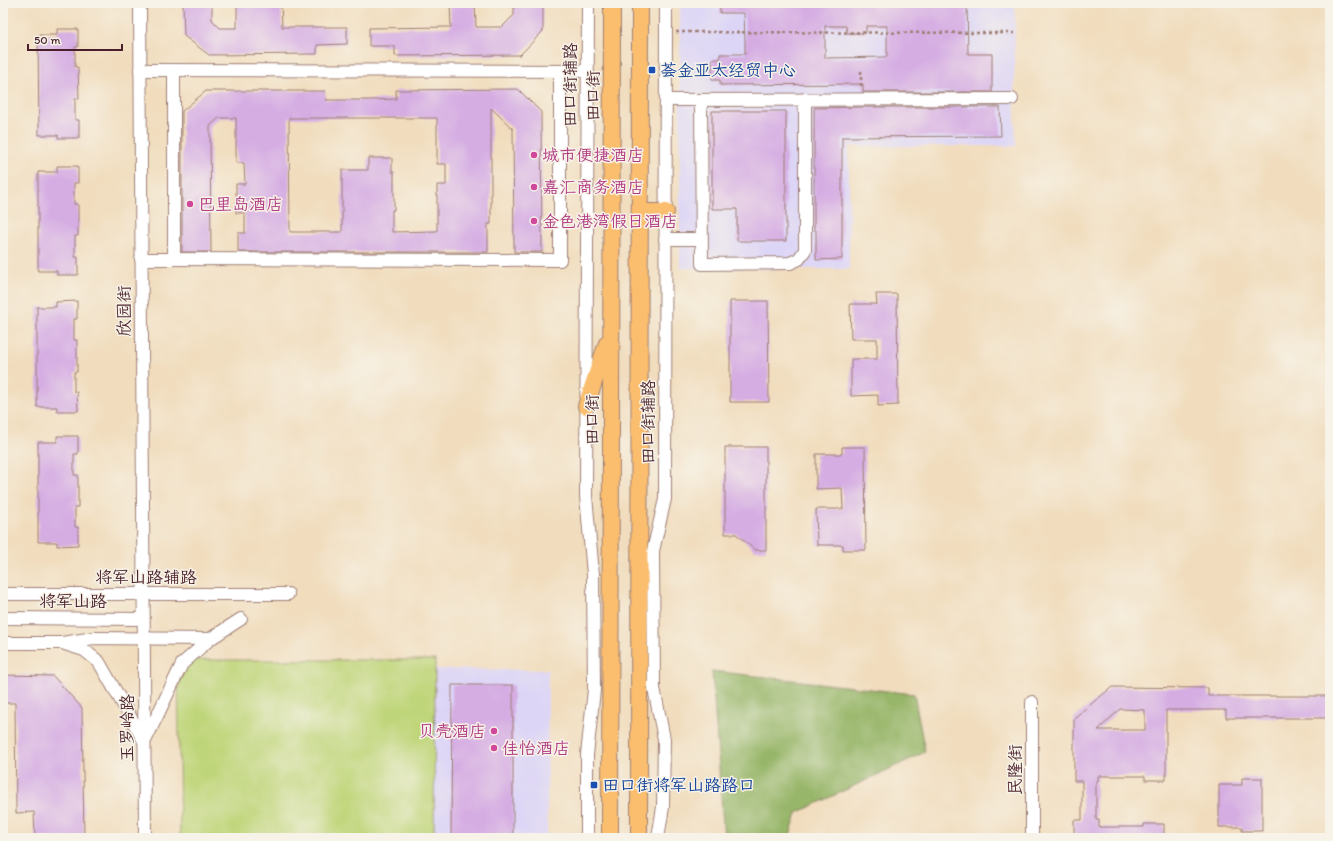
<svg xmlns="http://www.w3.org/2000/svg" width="1333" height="841" font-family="Itim,'LXGW WenKai TC',sans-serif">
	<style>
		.built { fill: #ddd5f6 }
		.green { fill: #bfd579; stroke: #847a52 }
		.forest { fill: #97b669; stroke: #706a4a }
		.building { fill: #d5ade3; fill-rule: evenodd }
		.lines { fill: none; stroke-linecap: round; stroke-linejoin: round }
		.minor-casing { stroke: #9e7e74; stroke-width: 14 }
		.major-casing { stroke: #9e7e74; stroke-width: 18 }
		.path { stroke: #9e7e74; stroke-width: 2.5; stroke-dasharray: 3 3; stroke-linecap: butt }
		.minor { stroke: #fff; stroke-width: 12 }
		.major { stroke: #fabe6e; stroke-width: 16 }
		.transit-dot { fill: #1a4fb4; stroke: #f7f3e8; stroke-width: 1.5 }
		.hotel-dot { fill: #d1479c; stroke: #f7f3e8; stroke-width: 1.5 }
		.labels { text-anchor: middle; stroke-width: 3; stroke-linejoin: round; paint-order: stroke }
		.transit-label { font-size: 17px; fill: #164399; stroke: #f7f3e8; text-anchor: start }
		.street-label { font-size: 17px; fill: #4a1f2b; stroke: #f7f3e8 }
		.hotel-label { font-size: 17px; fill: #b23c85; stroke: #f7f3e8; text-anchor: start }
	</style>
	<rect width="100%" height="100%" fill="#f7f3e8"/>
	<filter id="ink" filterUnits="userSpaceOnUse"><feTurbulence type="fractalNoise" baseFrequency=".025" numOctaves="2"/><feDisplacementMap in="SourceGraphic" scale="8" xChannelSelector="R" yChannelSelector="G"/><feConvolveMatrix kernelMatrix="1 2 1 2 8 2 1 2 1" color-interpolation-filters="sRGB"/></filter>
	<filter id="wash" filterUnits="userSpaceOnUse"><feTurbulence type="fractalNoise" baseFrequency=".012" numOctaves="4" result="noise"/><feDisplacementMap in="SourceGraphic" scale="16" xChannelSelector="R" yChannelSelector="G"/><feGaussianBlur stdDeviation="0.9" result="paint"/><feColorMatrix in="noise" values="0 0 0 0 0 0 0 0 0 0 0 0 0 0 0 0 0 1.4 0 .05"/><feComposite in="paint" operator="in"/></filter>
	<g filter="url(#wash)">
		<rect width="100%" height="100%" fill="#f1ddbe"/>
		<g class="built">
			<polygon points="680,3 1015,3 1014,92 1016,146 849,146 849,269 680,268"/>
			<polygon points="435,669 548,670 547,838 434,838"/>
		</g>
		<polygon class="green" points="178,660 435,660 434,838 180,838"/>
		<polygon class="forest" points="712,671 914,694 925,752 797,813 789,838 724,838"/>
		<g id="blocks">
			<g class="building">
				<polygon points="183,3 212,3 212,20 220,28 237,28 237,3 281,3 282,27 347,27 347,44 317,45 317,54 209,55 184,36"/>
				<polygon points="450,3 475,3 476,27 502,27 514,15 514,3 543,3 543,31 520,55 395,56 395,46 369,46 369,28 451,27"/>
				<path d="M720 3H967L968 54H992V92H863V84L720 85V80H712V59H720V54H745V42L744 13H720ZM825 26H846L847 33H866V26H887V57L825 58Z"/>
				<polygon points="57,29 78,29 78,47 75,47 75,67 78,67 79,99 75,99 75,120 79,120 79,138 58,138 58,135 39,135 38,35 57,35"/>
				<path d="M518 89 541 112 542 252H514L513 129 491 108V224H488V252H238V233H245V213H236V184H245L244 163H236V118H219L210 126 211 252H182V111L206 91H325L326 100H370L396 99V90ZM289 118H437V164H446V185H437V231L392 232V210H394V172H392V158H368V170H342V232H290Z"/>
				<polygon points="863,107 1000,107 1001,136 842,137 842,259 816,260 816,230 814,230 814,108"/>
				<polygon points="712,111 786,111 786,241 737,241 737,209 712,209"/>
				<polygon points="57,166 78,166 78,183 74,183 74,204 78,204 78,236 75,236 75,257 78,257 78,275 57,275 57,271 38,271 38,172 57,172"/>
				<polygon points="876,294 897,294 898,405 878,406 878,395 851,396 851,359 877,359 877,339 851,339 850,304 877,304"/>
				<polygon points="77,301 77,319 74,319 74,340 77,340 77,372 74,372 74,392 77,392 78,411 57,411 57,407 37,407 37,307 56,307 56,302"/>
				<polygon points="730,301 768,301 769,402 730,402"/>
				<polygon points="57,436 78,436 78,454 74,454 74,475 78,475 78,507 75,507 75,527 78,527 78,545 57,546 57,542 38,542 38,442 57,442"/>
				<polygon points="725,447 766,447 766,550 755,550 736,534 725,534"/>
				<polygon points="842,447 865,447 866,550 843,550 843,545 817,545 816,509 843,509 842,488 816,489 816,454 842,454"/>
				<polygon points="3,675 53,676 82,708 84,838 35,838 34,812 16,813 15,703 3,703"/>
				<polygon points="452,685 513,685 513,838 451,838"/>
				<path d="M1112 687 1208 688V696H1330V718H1226V710H1166V780H1145V776H1098V781H1096V820H1099V827H1144V824H1164V838H1074V820H1082V781H1074V718ZM1120 709 1145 710V730H1098Z"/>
				<polygon points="1242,778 1262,778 1262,831 1242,831 1242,827 1219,827 1219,785 1242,785"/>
			</g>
		</g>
	</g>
	<g filter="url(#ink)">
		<use href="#blocks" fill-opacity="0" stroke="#9e7e74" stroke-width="1"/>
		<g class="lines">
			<defs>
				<g id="minor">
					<polyline points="140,3 145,838"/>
					<polyline points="140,70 587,71"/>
					<polyline points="174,70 174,259"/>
					<polyline points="666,100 1012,99"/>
					<polyline points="701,100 702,264 790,263 799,259 805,250 805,99"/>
					<polyline points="665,239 701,239"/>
					<polyline points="141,259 560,260 560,71"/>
					<polyline points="3,594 288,594"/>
					<polyline points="3,618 143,619"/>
					<polyline points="3,643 62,643 94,638 210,639"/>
					<polyline points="65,644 84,650 99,662 144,741"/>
					<polyline points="146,739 182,664 210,639 241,619"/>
					<polyline points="587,838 587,755 594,690 593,574 586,496 588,3"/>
					<polyline points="658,838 663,807 664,739 654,688 653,551 665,499 666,3"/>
					<polyline points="1032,838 1032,702"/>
				</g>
				<g id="major">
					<polyline points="640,212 666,212"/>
					<polyline points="586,406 607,343"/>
					<polyline points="610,838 612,3"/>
					<polyline points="639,838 640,3"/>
				</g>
			</defs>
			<use href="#minor" class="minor-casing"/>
			<use href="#major" class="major-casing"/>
			<g class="path">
				<polyline points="676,32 1014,33"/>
				<polyline points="861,71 861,89"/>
			</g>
			<use href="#minor" class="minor"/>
			<use href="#major" class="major"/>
		</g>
	</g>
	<g class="transit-dot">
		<rect x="648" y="66" width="8" height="8" rx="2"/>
		<rect x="590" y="781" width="8" height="8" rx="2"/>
	</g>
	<g class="hotel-dot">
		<circle cx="534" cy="155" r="4"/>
		<circle cx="534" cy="187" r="4"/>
		<circle cx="190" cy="204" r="4"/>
		<circle cx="534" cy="221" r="4"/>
		<circle cx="494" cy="731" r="4"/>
		<circle cx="494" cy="748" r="4"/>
	</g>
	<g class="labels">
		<g class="transit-label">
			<text x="660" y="76">荟金亚太经贸中心</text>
			<text x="602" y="791">田口街将军山路路口</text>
		</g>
		<g class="street-label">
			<text transform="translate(570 85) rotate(-90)" y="6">田口街辅路</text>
			<text transform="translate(593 96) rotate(-90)" y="6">田口街</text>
			<text transform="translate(124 311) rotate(-90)" y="6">欣园街</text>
			<text transform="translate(592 420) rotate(-90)" y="6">田口街</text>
			<text transform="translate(648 422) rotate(-90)" y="6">田口街辅路</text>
			<text x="146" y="583">将军山路辅路</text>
			<text x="73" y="607">将军山路</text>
			<text transform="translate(127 728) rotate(-90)" y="6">玉罗岭路</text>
			<text transform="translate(1015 770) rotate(-90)" y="6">民隆街</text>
		</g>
		<g class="hotel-label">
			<text x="542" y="161">城市便捷酒店</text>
			<text x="542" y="193">嘉汇商务酒店</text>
			<text x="198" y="210">巴里岛酒店</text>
			<text x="542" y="227">金色港湾假日酒店</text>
			<text x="486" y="737" text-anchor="end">贝壳酒店</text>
			<text x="502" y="754">佳怡酒店</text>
		</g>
	</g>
	<rect width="1333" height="841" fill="none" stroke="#f7f3e8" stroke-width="16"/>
	<path d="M28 44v6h94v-6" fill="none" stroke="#4a1f2b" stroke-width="2"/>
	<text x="34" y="44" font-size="12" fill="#4a1f2b" stroke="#f7f3e8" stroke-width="3" paint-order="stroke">50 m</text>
</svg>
